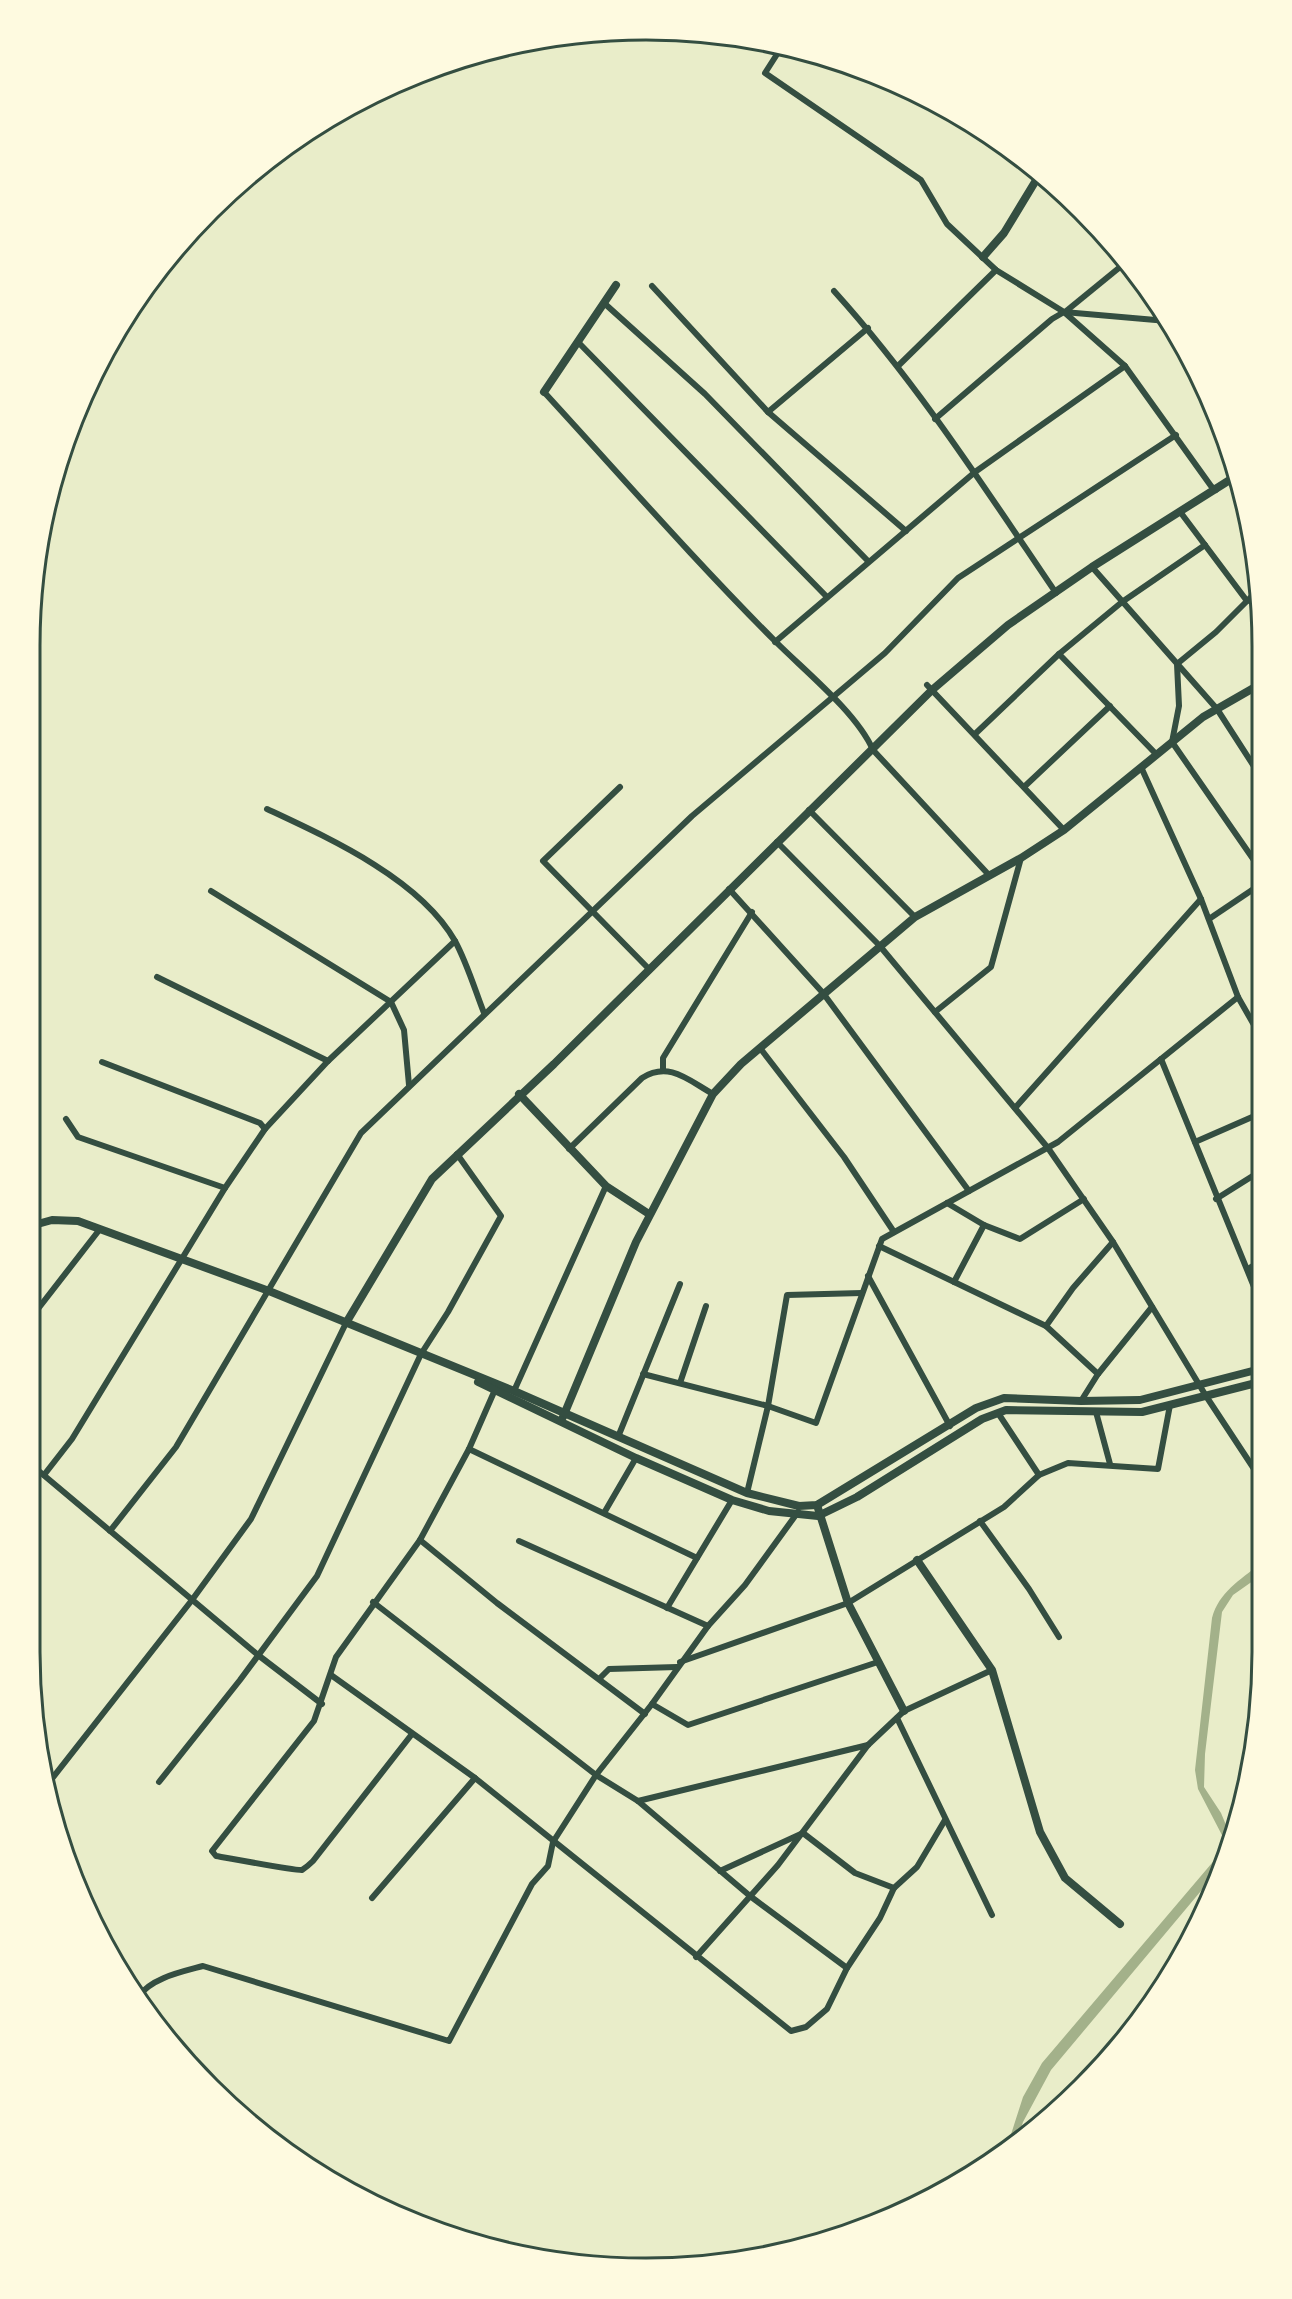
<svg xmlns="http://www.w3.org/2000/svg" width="1292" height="2299" font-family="'Times New Roman',serif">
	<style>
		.water { fill: #a3b18a }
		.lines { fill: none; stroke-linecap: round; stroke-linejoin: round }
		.minor { stroke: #344e41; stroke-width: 6 }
		.tertiary { stroke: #344e41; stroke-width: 8 }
		.secondary { stroke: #344e41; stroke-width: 8 }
		.rim { fill: none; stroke: #344e41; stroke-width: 3 }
	</style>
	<rect width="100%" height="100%" fill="#e9edc9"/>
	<path class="water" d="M1260 1564V1576L1233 1595 1222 1612 1205 1754 1204 1787 1221 1813 1231 1837 1216 1873 1051 2070 1023 2122 1017 2141 1006 2150 1023 2097 1042 2063 1223 1850 1224 1839 1198 1789 1195 1770 1212 1618C1219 1592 1240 1580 1260 1564Z"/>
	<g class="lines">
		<g class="minor">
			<polyline points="781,48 765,73 921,180 947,224 996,270 1064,312 1125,366 1211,486 1216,490"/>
			<polyline points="652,286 768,412 906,531"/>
			<path d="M834 291C918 384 986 490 1056 593"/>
			<polyline points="604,303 705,394 868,561"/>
			<polyline points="1065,312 1125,263"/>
			<polyline points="578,342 827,597"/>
			<polyline points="898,366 996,270"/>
			<path d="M544 392C621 476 696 562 776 642 805 671 857 713 873 750L988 874"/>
			<polyline points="768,412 868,328"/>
			<polyline points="935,419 1052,319 1064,312 1167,321"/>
			<polyline points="1181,513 1247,601"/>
			<polyline points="1092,567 1217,709 1257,771"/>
			<polyline points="1257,591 1216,632 1177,664 1179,706 1172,742 1258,866"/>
			<polyline points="775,642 975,472 1125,366"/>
			<polyline points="1059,654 1156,754"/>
			<polyline points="927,685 1064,830"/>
			<polyline points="975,734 1059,654 1122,602 1205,545"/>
			<polyline points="1141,767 1201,899 1238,997 1258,1032"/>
			<polyline points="620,787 543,861 648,968"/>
			<polyline points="1024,787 1110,706"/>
			<path d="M267 809C329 838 420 879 455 941 467 963 475 990 484 1013"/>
			<polyline points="809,810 915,917"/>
			<polyline points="777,842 879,945 1048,1148 1113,1242 1206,1396 1260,1478"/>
			<polyline points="729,889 823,993 969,1191"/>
			<polyline points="211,891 391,1002 404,1030 409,1085"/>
			<polyline points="1209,919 1258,886"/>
			<polyline points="157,977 328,1061 455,941"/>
			<polyline points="935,1012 991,967 1021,858"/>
			<polyline points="760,1048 844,1157 894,1232"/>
			<polyline points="1161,1059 1259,1299"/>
			<polyline points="102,1062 260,1123 265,1129"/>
			<polyline points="663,1070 663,1058 752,912"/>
			<polyline points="1015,1108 1201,899"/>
			<polyline points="66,1119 78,1137 225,1188"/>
			<polyline points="1195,1142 1259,1114"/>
			<path d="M569 1149 642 1078C669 1061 688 1080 713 1094"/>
			<polyline points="1216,1199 1259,1172"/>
			<polyline points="947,1203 984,1225 1020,1239 1084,1199"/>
			<polyline points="879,1246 1046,1326 1098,1374"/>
			<polyline points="1248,1269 1259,1262"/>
			<polyline points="868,1276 950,1426"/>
			<polyline points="954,1282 984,1225"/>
			<polyline points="34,1314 100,1229"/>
			<polyline points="1046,1326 1073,1288 1113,1242"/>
			<polyline points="643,1374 768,1406 816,1423 882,1239 1058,1142 1238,997"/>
			<polyline points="680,1383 706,1306"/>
			<polyline points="514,1391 606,1186"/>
			<polyline points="1081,1401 1098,1374 1152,1307"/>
			<polyline points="1096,1412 1110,1464"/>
			<polyline points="998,1413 1039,1475"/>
			<polyline points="618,1437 680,1284"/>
			<polyline points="469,1449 697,1558"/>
			<polyline points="34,1467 258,1655 322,1704"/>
			<polyline points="44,1475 72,1439 225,1188 265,1129 328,1061"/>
			<polyline points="747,1493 768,1406 787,1295 862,1293"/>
			<polyline points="604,1513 636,1458"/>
			<polyline points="980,1521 1029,1589 1059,1637"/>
			<polyline points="110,1531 176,1447 361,1133 692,816 885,653 958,578 1176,435"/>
			<polyline points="420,1540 497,1603 645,1714"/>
			<polyline points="519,1541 708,1626"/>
			<polyline points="373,1602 596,1775 638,1801 750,1896 847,1968"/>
			<polyline points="667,1608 732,1500"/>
			<polyline points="680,1662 848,1603 1004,1507 1039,1475 1068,1463 1158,1469 1170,1405"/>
			<polyline points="331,1675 475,1778 791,2031 806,2027 827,2009 847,1968 880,1918 894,1888"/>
			<polyline points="600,1678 609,1669 677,1667"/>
			<polyline points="652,1704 688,1725 878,1662"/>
			<polyline points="897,1718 992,1915"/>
			<path d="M412 1734 313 1861C310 1864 305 1868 302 1870 297 1871 228 1858 216 1856L212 1851 314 1721 336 1657 420 1540 469 1449 494 1392"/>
			<polyline points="159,1782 240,1680 317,1576 421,1354 448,1312 501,1216 457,1154"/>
			<polyline points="47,1785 192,1600 251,1519 346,1323"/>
			<polyline points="638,1801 868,1745"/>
			<polyline points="720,1871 803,1833 855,1873 894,1888 917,1867 945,1820"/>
			<polyline points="372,1898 475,1778"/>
			<polyline points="696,1957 778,1865 868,1745 904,1711 992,1670"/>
			<path d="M138 1997C151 1978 181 1972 203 1966L449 2041 532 1884 548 1866 553 1842 596 1775 652 1704 708 1626 745 1585 798 1512"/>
		</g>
		<g class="tertiary">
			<polyline points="983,257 1004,233 1038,177"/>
			<polyline points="544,392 616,285"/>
			<polyline points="519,1094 606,1186 649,1214"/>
			<polyline points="346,1323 432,1179 554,1064 932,690 1008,625 1092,567 1236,476"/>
			<polyline points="563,1417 636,1242 713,1094 741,1064 915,917 1021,858 1064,830 1203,717 1257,686"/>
			<polyline points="817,1505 848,1603 904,1711"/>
			<polyline points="917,1560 992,1670 1040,1832 1065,1878 1120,1924"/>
		</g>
		<g class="secondary">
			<polyline points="34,1225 52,1220 78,1221 269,1291 514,1391 747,1493 799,1506 817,1505 976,1408 1004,1398 1081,1401 1140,1400 1260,1369"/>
			<polyline points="478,1382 636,1458 732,1500 769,1511 818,1516 857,1497 982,1419 1006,1410 1142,1412 1260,1382"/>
		</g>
	</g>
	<path d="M0 0H1292V2299H0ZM646 40H646A606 606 0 0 1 1252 646V1652A606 606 0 0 1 646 2258H646A606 606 0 0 1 40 1652V646A606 606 0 0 1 646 40Z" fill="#fefae0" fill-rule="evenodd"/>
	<path class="rim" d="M646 40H646A606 606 0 0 1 1252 646V1652A606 606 0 0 1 646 2258H646A606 606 0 0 1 40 1652V646A606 606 0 0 1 646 40Z"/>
</svg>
